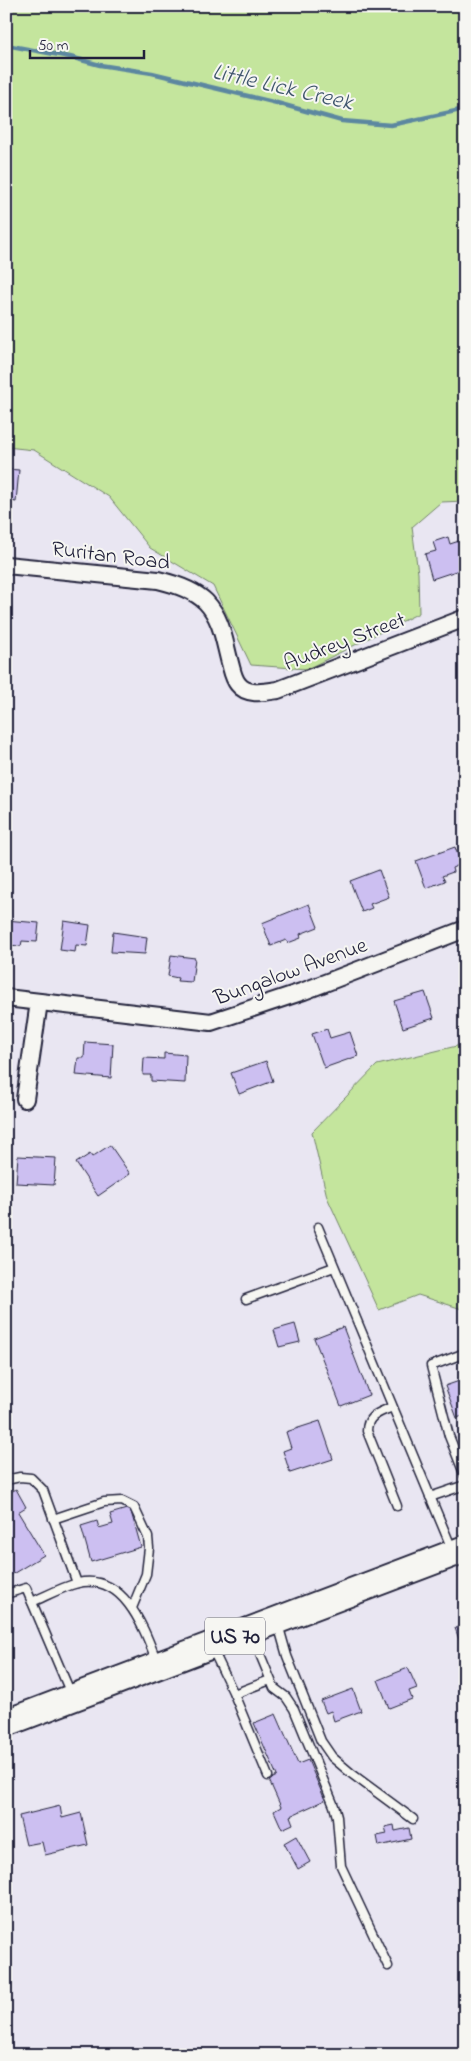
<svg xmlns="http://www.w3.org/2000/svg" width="471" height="2061" font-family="'Indie Flower',sans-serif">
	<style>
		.green { fill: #c4e59d; stroke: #73846c }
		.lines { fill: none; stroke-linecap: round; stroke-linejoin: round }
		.stream { stroke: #5c87a0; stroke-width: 4.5 }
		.building { fill: #ccbff1; stroke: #22223b }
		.service-casing { stroke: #22223b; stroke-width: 11 }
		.minor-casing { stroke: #22223b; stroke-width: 20 }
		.trunk-casing { stroke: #22223b; stroke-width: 30 }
		.service { stroke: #f6f6f2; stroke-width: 8 }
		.minor { stroke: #f6f6f2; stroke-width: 16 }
		.trunk { stroke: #f6f6f2; stroke-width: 26 }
		.labels { text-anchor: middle; stroke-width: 4; stroke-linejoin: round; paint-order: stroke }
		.shield { fill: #f6f6f2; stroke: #626272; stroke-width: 1 }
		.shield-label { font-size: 21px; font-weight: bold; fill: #22223b }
		.street-label { font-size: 22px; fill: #22223b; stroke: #f6f6f2 }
		.water-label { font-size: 24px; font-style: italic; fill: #3f556d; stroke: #f6f6f2 }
	</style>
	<rect width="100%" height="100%" fill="#e9e6f2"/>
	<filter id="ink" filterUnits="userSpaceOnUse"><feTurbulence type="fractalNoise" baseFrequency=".02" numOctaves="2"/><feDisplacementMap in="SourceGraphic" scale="10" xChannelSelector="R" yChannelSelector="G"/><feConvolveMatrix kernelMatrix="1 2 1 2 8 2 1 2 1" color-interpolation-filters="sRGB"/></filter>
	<g filter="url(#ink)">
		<g class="green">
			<polygon points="6,6 465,6 465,501 441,502 412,527 418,573 419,613 307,669 251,665 213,586 150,548 109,497 34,450 6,447"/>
			<polygon points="465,1044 465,1310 418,1295 379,1310 327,1197 312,1132 377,1065"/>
		</g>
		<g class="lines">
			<polyline class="stream" points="6,45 70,57 100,65 152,73 277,103 342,121 391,125 465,109"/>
		</g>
		<g class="building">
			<polygon points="6,469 19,470 16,502 6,500"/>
			<polygon points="448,537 450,544 465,539 465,568 432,579 425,554 436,551 433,542"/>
			<polygon points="455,847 461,864 452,868 453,872 442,876 445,881 426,888 416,861"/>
			<polygon points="379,870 389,897 370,904 372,908 362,912 350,881"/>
			<polygon points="309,904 318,927 300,934 301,938 288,943 286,940 271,946 262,923"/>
			<polygon points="6,920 39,923 37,942 22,941 21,946 6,945"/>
			<polygon points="64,921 90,925 87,946 76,945 75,952 60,950"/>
			<polygon points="113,932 147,937 145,954 111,952"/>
			<polygon points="171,955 195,958 192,982 177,981 178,978 168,976"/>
			<polygon points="425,992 434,1018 403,1028 394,1001"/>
			<polygon points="327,1029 330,1038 350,1032 358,1056 324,1068 312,1034"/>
			<polygon points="85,1042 113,1044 111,1078 76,1075 78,1058 84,1058"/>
			<polygon points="164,1053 186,1055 185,1083 151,1081 151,1075 143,1075 144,1058 164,1059"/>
			<polygon points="266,1061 273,1081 239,1094 231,1073"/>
			<polygon points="110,1145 130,1174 98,1196 76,1163 90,1154 92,1157"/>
			<polygon points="18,1156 56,1158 54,1185 16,1183"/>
			<polygon points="295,1324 300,1342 279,1347 274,1330"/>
			<polygon points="343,1327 369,1395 341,1406 314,1338"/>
			<polygon points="465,1379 465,1415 457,1418 445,1386"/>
			<polygon points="320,1421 333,1459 290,1473 283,1451 291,1448 286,1432"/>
			<polygon points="465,1452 465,1466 460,1454"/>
			<polygon points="16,1489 26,1507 18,1512 44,1555 6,1578 6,1495"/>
			<polygon points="130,1508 141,1547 91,1562 81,1526 97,1521 99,1528 113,1524 110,1514"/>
			<polygon points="465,1624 465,1656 455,1628"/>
			<polygon points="408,1668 417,1688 409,1691 412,1699 389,1708 378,1680"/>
			<polygon points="353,1689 361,1711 334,1721 331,1711 326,1713 321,1701"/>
			<polygon points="276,1714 298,1764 308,1760 325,1800 290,1816 293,1824 282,1829 274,1811 281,1807 269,1780 277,1776 254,1723"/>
			<polygon points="60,1806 62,1818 81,1813 88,1845 45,1855 42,1842 26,1845 19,1816"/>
			<polygon points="394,1825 395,1831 409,1828 411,1839 379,1846 377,1836 387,1834 385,1827"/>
			<polygon points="296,1836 310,1862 298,1869 284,1843"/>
		</g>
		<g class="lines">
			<defs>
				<g id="service">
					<polyline points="318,1227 452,1549"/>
					<polyline points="246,1299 334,1267"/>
					<polyline points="465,1353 431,1366 449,1436 465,1476"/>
					<path d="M392 1407C379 1413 367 1415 367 1431L397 1506"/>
					<polyline points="6,1480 20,1477 31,1478 43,1490 77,1583"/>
					<polyline points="430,1497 465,1485"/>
					<polyline points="53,1519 104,1502 122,1501 134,1507 148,1537 149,1548 146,1574 132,1608"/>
					<polyline points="6,1594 26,1588 71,1694"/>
					<path d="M32 1602C46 1596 62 1587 78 1583 125 1573 144 1629 157 1662"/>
					<polyline points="278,1624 287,1656 321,1741 332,1757 352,1774 413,1819"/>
					<polyline points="252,1635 274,1688 286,1697 294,1709 334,1806 337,1817 341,1866 388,1966"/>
					<polyline points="213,1650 234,1694 270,1680"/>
					<polyline points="234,1694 268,1776"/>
				</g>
				<g id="minor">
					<path d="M6 565 158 580C175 584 194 590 206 602 222 619 224 641 230 663 232 670 233 678 238 684 247 696 265 692 278 690L465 618"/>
					<polyline points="6,998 211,1022 304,991 465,929"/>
					<polyline points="25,1099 39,1002"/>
				</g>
				<polyline id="trunk" points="6,1723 465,1549"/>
			</defs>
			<use href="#service" class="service-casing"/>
			<use href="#minor" class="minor-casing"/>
			<use href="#trunk" class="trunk-casing"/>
			<use href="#service" class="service"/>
			<use href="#minor" class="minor"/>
			<use href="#trunk" class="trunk"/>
		</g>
	</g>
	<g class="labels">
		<rect class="shield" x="205" y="1617.5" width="60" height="37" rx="4"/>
		<g class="shield-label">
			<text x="235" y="1643">US 70</text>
		</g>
		<g class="street-label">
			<text transform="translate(111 554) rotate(7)" y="8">Ruritan Road</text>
			<text transform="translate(344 640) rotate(-21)" y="8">Audrey Street</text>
			<text transform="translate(290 970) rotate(-20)" y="8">Bungalow Avenue</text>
		</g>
		<g class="water-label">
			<text transform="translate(283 86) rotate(13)" y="8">Little Lick Creek</text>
		</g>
	</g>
	<rect width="471" height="2061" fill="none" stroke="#f6f6f2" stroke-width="25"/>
	<rect x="12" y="12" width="446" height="2036" fill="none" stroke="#22223b" stroke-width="2" filter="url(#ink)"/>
	<path d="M30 50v8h114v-8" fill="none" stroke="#22223b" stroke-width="2.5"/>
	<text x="38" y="50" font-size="15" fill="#22223b" stroke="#f6f6f2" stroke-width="4" paint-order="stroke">50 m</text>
</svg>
